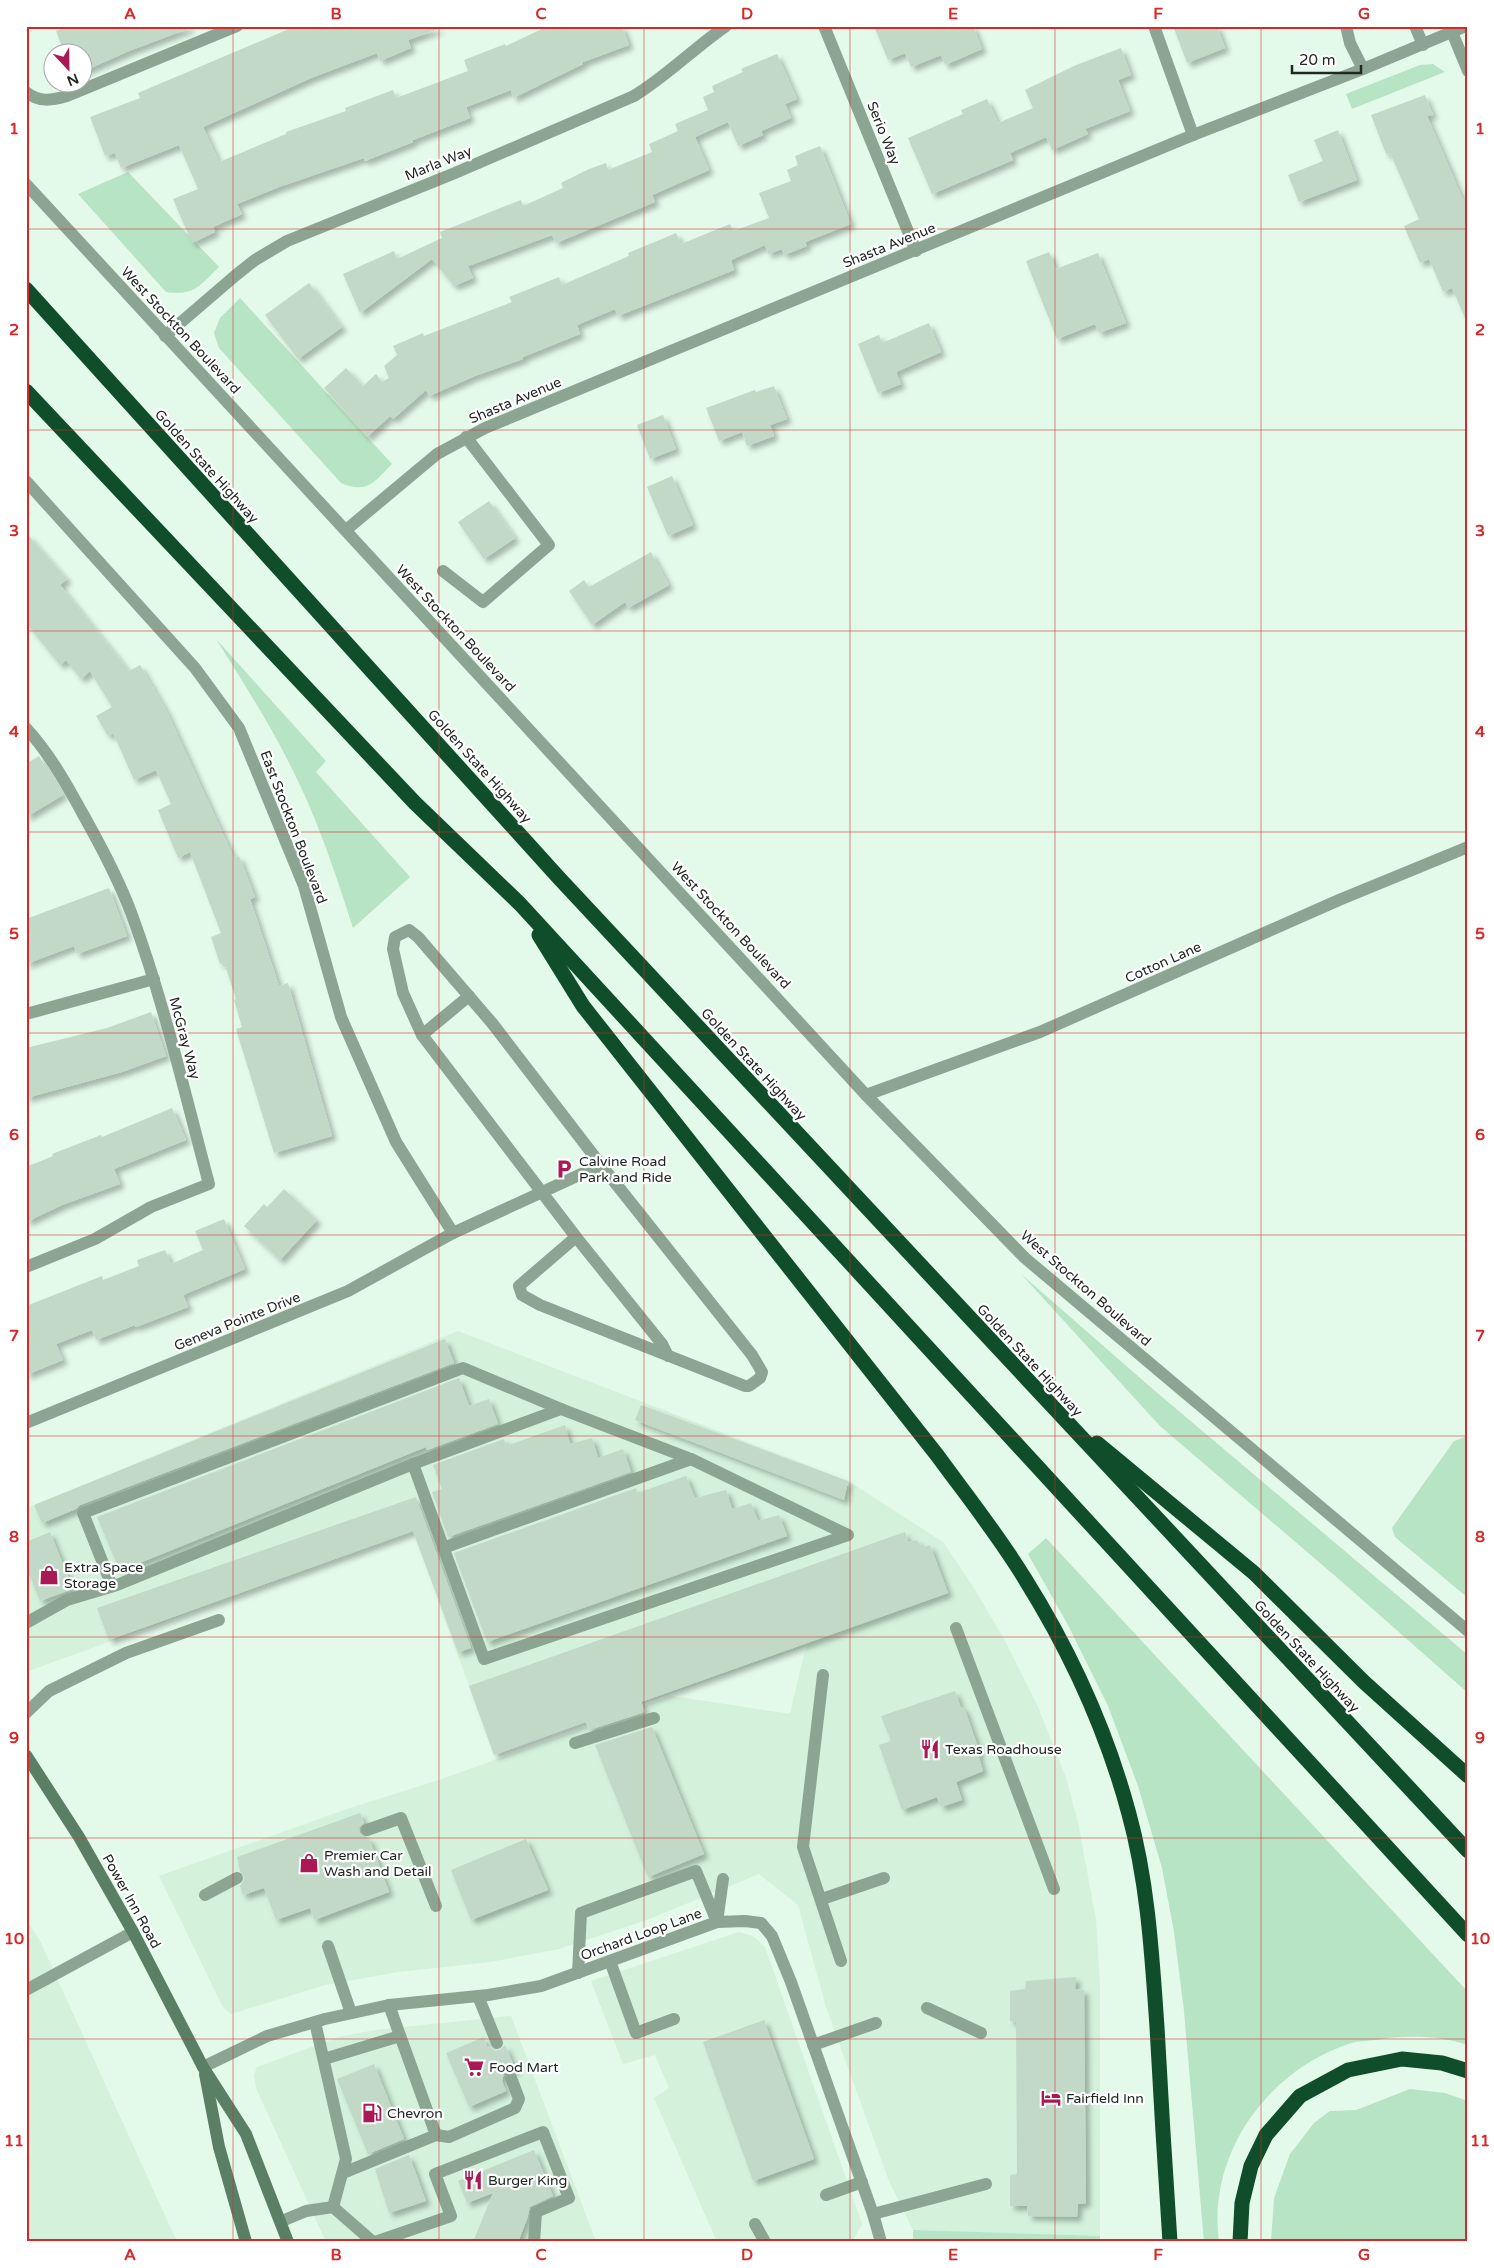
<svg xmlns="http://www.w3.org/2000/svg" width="1494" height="2268" font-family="'Varela Round',sans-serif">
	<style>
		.built { fill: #d3f1db }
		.green { fill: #b7e4c4 }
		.building { fill: #c2d9c8; filter: url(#shadow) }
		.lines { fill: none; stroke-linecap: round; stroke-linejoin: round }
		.service { stroke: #8ca593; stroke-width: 12 }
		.minor { stroke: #8ca593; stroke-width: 12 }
		.tertiary { stroke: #8ca593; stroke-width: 12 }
		.secondary { stroke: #5a7f65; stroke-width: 12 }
		.motorway { stroke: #104d2b; stroke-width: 15 }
		.grid { fill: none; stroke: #d62828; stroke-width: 1; stroke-opacity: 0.55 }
		.labels { text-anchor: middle; stroke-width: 4.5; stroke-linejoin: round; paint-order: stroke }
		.street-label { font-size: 14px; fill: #202822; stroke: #fff }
		.poi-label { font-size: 14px; fill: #202822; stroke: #fff; text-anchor: start }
		.neatline { fill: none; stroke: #d62828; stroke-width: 2 }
		.grid-label { font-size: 16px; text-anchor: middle; font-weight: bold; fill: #d62828 }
	</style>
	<defs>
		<filter id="shadow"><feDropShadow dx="4.5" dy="4.5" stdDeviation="2.5" flood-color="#0004"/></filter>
	</defs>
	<rect width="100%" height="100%" fill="#e3f9e9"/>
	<g class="built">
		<polygon points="458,1331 848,1481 943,1542 972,1585 1003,1637 1038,1707 1066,1778 1078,1822 1096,1920 1100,1983 1100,2236 913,2230 889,2181 826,2007 798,1905 759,1874 644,1921 559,1949 490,1962 398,1972 325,1985 231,2014 223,2007 159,1876 347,1809 442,1779 672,1696 790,1714 804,1654 807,1646 494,1755 413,1531 26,1672 26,1510 34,1505"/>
		<polygon points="26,1919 41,1943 177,2242 26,2242"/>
		<polygon points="739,1932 753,1936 765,1947 862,2224 852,2242 717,2242 654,2098 669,2088 655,2055 623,2064 591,1981"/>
		<polygon points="511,2016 596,2242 326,2242 256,2088 254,2075 257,2067 339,2037 375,2030"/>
	</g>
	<g class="green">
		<polygon points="1433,64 1445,72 1352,109 1346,94 1420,65"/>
		<path d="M128 172 219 267C199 286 195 296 166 292L78 194Z"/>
		<path d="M240 298 392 464C374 482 368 494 341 483L219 348 214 333 220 318Z"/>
		<path d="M216 639 326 761 316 772 410 877 353 928C337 878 321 829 298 781 275 732 245 685 216 639Z"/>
		<polygon points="1021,1274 1155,1391 1468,1655 1468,1693 1341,1581 1160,1426"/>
		<polygon points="1468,1436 1468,1598 1395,1537 1392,1528 1454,1441"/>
		<path d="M1046 1538 1468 1992V2045C1437 2035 1406 2035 1374 2040 1367 2041 1358 2041 1351 2043 1268 2070 1207 2153 1219 2242H1204L1184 2011 1174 1932 1162 1868 1138 1786 1108 1706 1068 1625 1028 1554Z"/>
		<polygon points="1410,2089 1445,2093 1468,2101 1468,2242 1271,2242 1274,2198 1290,2154 1314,2123 1330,2111 1356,2110"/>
		<polygon points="913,2230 1100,2236 1100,2242 913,2242"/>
	</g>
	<g class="building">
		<polygon points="68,26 190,26 190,28 129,51 82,72 82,52 64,52 56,31"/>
		<polygon points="296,26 441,28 408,40 411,48 380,61 377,53 311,78 203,127 219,162 286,134 286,132 346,111 345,108 393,90 396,98 468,71 464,60 505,44 506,46 548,26 622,26 629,45 583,62 583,64 513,98 511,90 466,107 470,118 413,140 413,142 365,161 364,158 279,187 237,204 242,214 213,227 215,232 192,243 173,199 198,189 179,145 121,168 115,153 105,156 90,117 140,98 138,93"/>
		<polygon points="874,26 973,26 982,49 945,65 941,55 911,67 905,53 888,60"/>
		<polygon points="1173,26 1217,26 1225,48 1187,63"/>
		<polygon points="1121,48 1131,75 1118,80 1130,111 1085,129 1088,134 1052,150 1046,137 1010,153 1013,160 932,194 908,138 963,114 961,110 987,99 998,123 1033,108 1025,90 1076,65"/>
		<polygon points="777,54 797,99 785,104 791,118 761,131 763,135 738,146 728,122 695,137 709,170 652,195 655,202 556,243 552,235 468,266 473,278 454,286 432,259 360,313 343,274 394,251 397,259 442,238 440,232 521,200 523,206 563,188 561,183 589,169 606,163 608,170 652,152 649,144 678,131 675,124 708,110 703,97 714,92 712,86 743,72 741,69"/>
		<polygon points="1425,95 1433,115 1427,116 1463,200 1468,198 1468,325 1452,288 1443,292 1429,259 1420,263 1404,226 1419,219 1390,153 1386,154 1371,115"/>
		<polygon points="1338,130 1357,180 1299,202 1288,175 1323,161 1314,140"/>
		<polygon points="820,146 851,224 805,242 807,246 784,255 782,249 768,254 765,245 731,260 734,270 618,316 615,309 577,325 580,334 523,357 523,359 475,376 429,396 426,390 393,419 390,416 367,437 324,388 346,368 363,386 376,374 382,382 389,378 384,366 397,355 393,346 423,333 424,336 512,302 509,297 559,277 562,285 629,256 628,253 676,233 681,244 730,224 733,231 769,218 759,193 791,181 787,170 798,165 795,156"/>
		<polygon points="1049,252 1056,269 1098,253 1126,323 1099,333 1095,324 1057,339 1026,261"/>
		<polygon points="309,283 342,327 298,359 265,315"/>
		<polygon points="929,323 941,352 896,372 901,384 878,393 858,344 879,335 882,343"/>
		<polygon points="774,386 787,419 770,425 774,436 747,446 742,432 719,441 706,408 755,390 756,392"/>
		<polygon points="663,415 676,449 650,459 637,425"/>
		<polygon points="672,476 693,525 668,536 647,487"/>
		<polygon points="489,501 515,538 484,559 458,522"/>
		<polygon points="26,533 67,579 60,585 129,671 140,665 167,712 234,858 239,856 255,897 250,899 279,986 288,983 332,1136 274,1153 236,1029 242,1027 234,1000 236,999 224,962 220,964 211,937 221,933 190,852 178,858 158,810 171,804 156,770 134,780 113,733 108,736 96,716 112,707 90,671 81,679 66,660 60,665 26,623"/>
		<polygon points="651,552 669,585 628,608 625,602 592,625 569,591 584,580 589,587"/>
		<polygon points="39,756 63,795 26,817 26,764"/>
		<polygon points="109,888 127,936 77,954 74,946 26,964 26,919"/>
		<polygon points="151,1012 166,1056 122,1072 26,1098 26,1048 107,1028"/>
		<polygon points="172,1108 186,1140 114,1169 120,1184 62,1205 26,1222 26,1167 53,1156 52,1154 101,1135 102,1137"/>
		<polygon points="284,1189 317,1220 280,1260 244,1226 264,1204 267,1207"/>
		<polygon points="224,1219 245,1269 183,1295 188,1307 136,1327 135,1325 96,1340 92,1330 56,1344 63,1360 26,1375 26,1306 102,1276 103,1280 139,1266 137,1260 165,1250 171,1264 203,1250 195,1231"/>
		<polygon points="445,1339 454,1363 80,1505 76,1509 42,1523 34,1505"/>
		<polygon points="459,1378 469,1406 489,1399 498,1424 427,1450 426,1447 120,1571 97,1517"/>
		<polygon points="641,1405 848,1481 844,1500 635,1420"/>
		<polygon points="565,1425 570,1444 592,1438 598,1458 623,1449 631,1472 448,1537 432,1492 442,1489 433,1465 504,1439 506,1446"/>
		<polygon points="686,1476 695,1498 726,1490 732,1509 751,1503 758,1521 779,1515 787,1536 487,1642 454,1553 636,1488 637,1493"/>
		<polygon points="416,1497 471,1648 458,1652 413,1531 109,1640 97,1608"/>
		<polygon points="50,1532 73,1589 40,1601 26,1567 26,1542"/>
		<polygon points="905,1532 908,1542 917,1540 922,1548 930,1545 948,1593 641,1702 645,1712 589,1730 586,1722 494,1755 469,1686"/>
		<polygon points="955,1691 961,1708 964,1707 980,1753 978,1754 983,1771 956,1782 962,1800 941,1807 937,1797 902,1810 879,1745 891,1741 881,1716"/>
		<polygon points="652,1727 704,1854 648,1877 595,1745"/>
		<polygon points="360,1813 364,1823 359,1828 360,1833 365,1838 369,1838 389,1892 314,1920 310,1908 276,1920 264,1888 243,1895 240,1886 245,1878 240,1871 237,1857"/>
		<polygon points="526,1839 548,1890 471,1920 451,1870"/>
		<polygon points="1076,1977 1075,1989 1084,1990 1086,2203 1078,2204 1077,2217 1028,2216 1027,2206 1010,2206 1010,2175 1017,2174 1016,2022 1010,2021 1010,1991 1025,1989 1026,1981"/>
		<polygon points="764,2020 814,2159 753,2181 703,2042"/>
		<polygon points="484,2037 487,2047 489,2046 495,2051 500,2050 505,2045 516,2071 509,2070 504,2073 502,2081 506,2091 469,2107 446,2053"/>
		<polygon points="374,2064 404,2139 368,2154 337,2079"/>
		<polygon points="534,2150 553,2196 530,2207 527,2219 518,2242 473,2242 493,2193 467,2203 458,2181"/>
		<polygon points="409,2155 426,2201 389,2213 375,2169"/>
	</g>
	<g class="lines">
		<g class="service">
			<polyline points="1154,26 1193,135"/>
			<polyline points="1346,26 1350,43 1363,69"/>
			<polyline points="1415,26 1423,45"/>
			<path d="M26 92C39 103 53 100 67 96L237 26"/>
			<polyline points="443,571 483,602 549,545 466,437"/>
			<polyline points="422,1035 469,996"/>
			<path d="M576 1237 422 1035 403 993 393 949 395 937 409 930 418 937 492 1023 601 1165 752 1355 762 1372 760 1378 749 1386H745C676 1359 608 1332 540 1305L522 1295 519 1286 576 1237 662 1344 668 1356"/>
			<polyline points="413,1464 561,1409 691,1459"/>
			<polyline points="112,1586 83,1513 463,1368 561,1409"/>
			<polyline points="26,1623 67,1600 117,1585 413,1464 484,1659 848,1535 691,1459 443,1548"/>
			<polyline points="956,1628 1054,1889"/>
			<polyline points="823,1675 803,1847 841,1961"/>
			<polyline points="26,1713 49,1691 126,1653 219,1620"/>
			<polyline points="575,1743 654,1718"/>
			<polyline points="367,1830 401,1818 436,1906"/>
			<polyline points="205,1895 237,1878"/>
			<polyline points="822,1899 884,1878"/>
			<polyline points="717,1922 723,1879"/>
			<polyline points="328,1946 351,2013"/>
			<polyline points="610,1961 636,2033 674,2019"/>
			<polyline points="578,1973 581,1913 696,1871 717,1922"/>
			<polyline points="26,1990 133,1932"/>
			<polyline points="478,1996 497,2043"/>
			<polyline points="927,2008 981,2033"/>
			<polyline points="315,2022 346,2159 333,2207"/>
			<polyline points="813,2045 876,2023"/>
			<polyline points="324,2059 400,2036"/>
			<polyline points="436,2135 449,2137 515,2108 519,2099 511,2078"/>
			<polyline points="343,2173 436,2135 389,2005"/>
			<polyline points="826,2195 862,2182"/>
			<polyline points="873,2214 986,2184"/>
			<polyline points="282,2221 306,2211 333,2207 373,2242"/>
			<polyline points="755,2224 765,2242"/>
			<polyline points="375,2242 451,2216 435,2174 543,2132 569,2198 536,2212 534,2242"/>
		</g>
		<g class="minor">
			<polyline points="824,26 916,251"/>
			<polyline points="1452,32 1468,71"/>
			<path d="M165 336 236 275 255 260 287 241 455 173 634 96C667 76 694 48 726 26"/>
			<polyline points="346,530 437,454 485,428 1193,135 1363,69 1466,26"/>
			<path d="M26 728C50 754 67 785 84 816 102 848 119 880 132 915 164 1002 185 1094 209 1184L151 1207 95 1239 26 1267"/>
			<polyline points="26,1014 154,979"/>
			<polyline points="866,1095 1040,1032 1339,900 1468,847"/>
			<polyline points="453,1233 601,1165"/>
			<polyline points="203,2067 267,2036 325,2019 389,2005 488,1995 541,1986 717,1922 745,1921 761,1923 772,1936 791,1982 873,2214 881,2242"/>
		</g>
		<g class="tertiary">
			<polyline points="26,184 866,1095 1025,1258 1468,1631"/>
			<polyline points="26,481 195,668 239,728 304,886 341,1017 396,1142 453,1233 348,1291 26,1423"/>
		</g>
		<g class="secondary">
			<polyline points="26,1755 79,1837 133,1932 203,2067 246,2134 288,2242"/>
			<polyline points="205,2074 219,2147 246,2242"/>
		</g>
		<g class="motorway">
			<polyline points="26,289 559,878 1468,1851"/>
			<polyline points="26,391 415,803 520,904 1468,1935"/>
			<path d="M539 935 583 1006 937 1455C967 1496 999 1536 1025 1579 1070 1651 1107 1732 1129 1814 1148 1883 1152 1956 1157 2027 1161 2099 1165 2170 1170 2242"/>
			<polyline points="1097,1443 1254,1573 1364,1682 1468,1776"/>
			<polyline points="1240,2242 1242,2203 1251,2166 1266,2135 1300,2096 1348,2070 1402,2059 1442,2063 1468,2071"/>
		</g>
	</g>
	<path class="grid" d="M233 26V2242M439 26V2242M644 26V2242M850 26V2242M1055 26V2242M1261 26V2242M26 229H1468M26 430H1468M26 631H1468M26 832H1468M26 1033H1468M26 1235H1468M26 1436H1468M26 1637H1468M26 1838H1468M26 2039H1468"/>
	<defs>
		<symbol id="parking-bare" viewBox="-9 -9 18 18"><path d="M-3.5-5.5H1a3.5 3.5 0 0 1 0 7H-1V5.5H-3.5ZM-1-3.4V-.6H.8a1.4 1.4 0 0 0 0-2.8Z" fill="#aa1954" stroke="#fff" stroke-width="2.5" paint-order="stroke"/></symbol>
		<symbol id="shop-bare" viewBox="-9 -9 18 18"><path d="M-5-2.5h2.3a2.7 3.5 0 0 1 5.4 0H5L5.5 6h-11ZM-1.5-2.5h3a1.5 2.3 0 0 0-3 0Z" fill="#aa1954" stroke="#fff" stroke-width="2.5" paint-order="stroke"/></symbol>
		<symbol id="restaurant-bare" viewBox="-9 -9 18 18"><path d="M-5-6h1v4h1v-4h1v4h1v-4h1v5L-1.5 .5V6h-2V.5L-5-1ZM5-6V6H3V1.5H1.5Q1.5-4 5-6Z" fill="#aa1954" stroke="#fff" stroke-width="2.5" paint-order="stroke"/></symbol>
		<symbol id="supermarket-bare" viewBox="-9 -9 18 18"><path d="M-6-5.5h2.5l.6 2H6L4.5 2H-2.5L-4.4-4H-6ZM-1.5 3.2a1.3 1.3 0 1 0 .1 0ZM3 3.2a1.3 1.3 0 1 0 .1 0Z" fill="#aa1954" stroke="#fff" stroke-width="2.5" paint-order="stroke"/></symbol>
		<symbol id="hotel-bare" viewBox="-9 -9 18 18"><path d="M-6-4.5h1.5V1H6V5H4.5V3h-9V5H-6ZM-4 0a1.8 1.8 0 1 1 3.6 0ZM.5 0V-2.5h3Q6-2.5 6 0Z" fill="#aa1954" stroke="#fff" stroke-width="2.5" paint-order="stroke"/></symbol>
		<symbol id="fuel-bare" viewBox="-9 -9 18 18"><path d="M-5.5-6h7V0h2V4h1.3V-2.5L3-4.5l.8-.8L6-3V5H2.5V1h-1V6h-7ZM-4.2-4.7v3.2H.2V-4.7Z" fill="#aa1954" stroke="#fff" stroke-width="2.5" paint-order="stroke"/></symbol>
	</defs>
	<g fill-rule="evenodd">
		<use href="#parking-bare" x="550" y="1155" width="28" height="28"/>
		<use href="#shop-bare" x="35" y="1561" width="28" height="28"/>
		<use href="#restaurant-bare" x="916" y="1735" width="28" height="28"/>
		<use href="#shop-bare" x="295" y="1849" width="28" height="28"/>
		<use href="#supermarket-bare" x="460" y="2053" width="28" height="28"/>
		<use href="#hotel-bare" x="1037" y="2084" width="28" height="28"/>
		<use href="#fuel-bare" x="358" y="2099" width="28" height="28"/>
		<use href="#restaurant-bare" x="459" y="2166" width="28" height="28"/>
	</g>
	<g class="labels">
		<g class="street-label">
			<text transform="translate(884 133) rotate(68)" y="5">Serio Way</text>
			<text transform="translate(438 163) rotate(-22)" y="5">Marla Way</text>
			<text transform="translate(889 245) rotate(-22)" y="5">Shasta Avenue</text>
			<text transform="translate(181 330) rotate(47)" y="5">West Stockton Boulevard</text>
			<text transform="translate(515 400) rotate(-23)" y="5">Shasta Avenue</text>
			<text transform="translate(207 466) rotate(48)" y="5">Golden State Highway</text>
			<text transform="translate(456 628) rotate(47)" y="5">West Stockton Boulevard</text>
			<text transform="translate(480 766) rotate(48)" y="5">Golden State Highway</text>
			<text transform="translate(294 827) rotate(69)" y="5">East Stockton Boulevard</text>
			<text transform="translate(731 925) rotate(47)" y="5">West Stockton Boulevard</text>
			<text transform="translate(1163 962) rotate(-24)" y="5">Cotton Lane</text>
			<text transform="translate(185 1038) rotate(75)" y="5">McGray Way</text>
			<text transform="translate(754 1064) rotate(47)" y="5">Golden State Highway</text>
			<text transform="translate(1086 1288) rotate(41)" y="5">West Stockton Boulevard</text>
			<text transform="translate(237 1321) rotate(-22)" y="5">Geneva Pointe Drive</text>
			<text transform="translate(1030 1360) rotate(47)" y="5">Golden State Highway</text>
			<text transform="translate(1307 1656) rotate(47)" y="5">Golden State Highway</text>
			<text transform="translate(132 1901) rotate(61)" y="5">Power Inn Road</text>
			<text transform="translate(641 1934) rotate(-20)" y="5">Orchard Loop Lane</text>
		</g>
		<g class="poi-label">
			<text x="579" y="1166">Calvine Road<tspan x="579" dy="16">Park and Ride</tspan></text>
			<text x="64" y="1572">Extra Space<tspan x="64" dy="16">Storage</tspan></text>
			<text x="945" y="1754">Texas Roadhouse</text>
			<text x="324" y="1860">Premier Car<tspan x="324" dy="16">Wash and Detail</tspan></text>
			<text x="489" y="2072">Food Mart</text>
			<text x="1066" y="2103">Fairfield Inn</text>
			<text x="387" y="2118">Chevron</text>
			<text x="488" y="2185">Burger King</text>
		</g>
	</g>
	<rect width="1494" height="2268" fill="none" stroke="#ffffff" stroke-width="55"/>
	<g transform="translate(68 68) rotate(158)"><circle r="24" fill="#ffffff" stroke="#a6a9a7"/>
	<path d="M0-4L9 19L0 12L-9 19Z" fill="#aa1954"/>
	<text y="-8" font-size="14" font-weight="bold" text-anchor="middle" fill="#202822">N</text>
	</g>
	<path d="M1292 65v8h69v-8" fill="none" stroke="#202822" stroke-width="2.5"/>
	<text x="1299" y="65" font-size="15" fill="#202822" stroke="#ffffff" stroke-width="4" paint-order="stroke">20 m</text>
	<rect x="28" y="28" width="1438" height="2212" class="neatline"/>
	<g class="grid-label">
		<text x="130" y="19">A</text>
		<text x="336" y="19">B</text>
		<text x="541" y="19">C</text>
		<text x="747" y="19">D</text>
		<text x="953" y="19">E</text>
		<text x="1158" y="19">F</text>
		<text x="1364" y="19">G</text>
		<text x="14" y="134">1</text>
		<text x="1480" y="134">1</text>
		<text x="14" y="335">2</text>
		<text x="1480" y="335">2</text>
		<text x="14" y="536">3</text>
		<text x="1480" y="536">3</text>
		<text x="14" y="737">4</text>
		<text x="1480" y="737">4</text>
		<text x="14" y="939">5</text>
		<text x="1480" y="939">5</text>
		<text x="14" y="1140">6</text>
		<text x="1480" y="1140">6</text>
		<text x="14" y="1341">7</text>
		<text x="1480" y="1341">7</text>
		<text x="14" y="1542">8</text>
		<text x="1480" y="1542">8</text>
		<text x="14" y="1743">9</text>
		<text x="1480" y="1743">9</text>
		<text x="14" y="1944">10</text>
		<text x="1480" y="1944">10</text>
		<text x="14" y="2146">11</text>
		<text x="1480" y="2146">11</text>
		<text x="130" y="2260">A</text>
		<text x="336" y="2260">B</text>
		<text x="541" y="2260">C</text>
		<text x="747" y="2260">D</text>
		<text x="953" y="2260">E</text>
		<text x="1158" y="2260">F</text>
		<text x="1364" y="2260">G</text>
	</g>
</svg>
